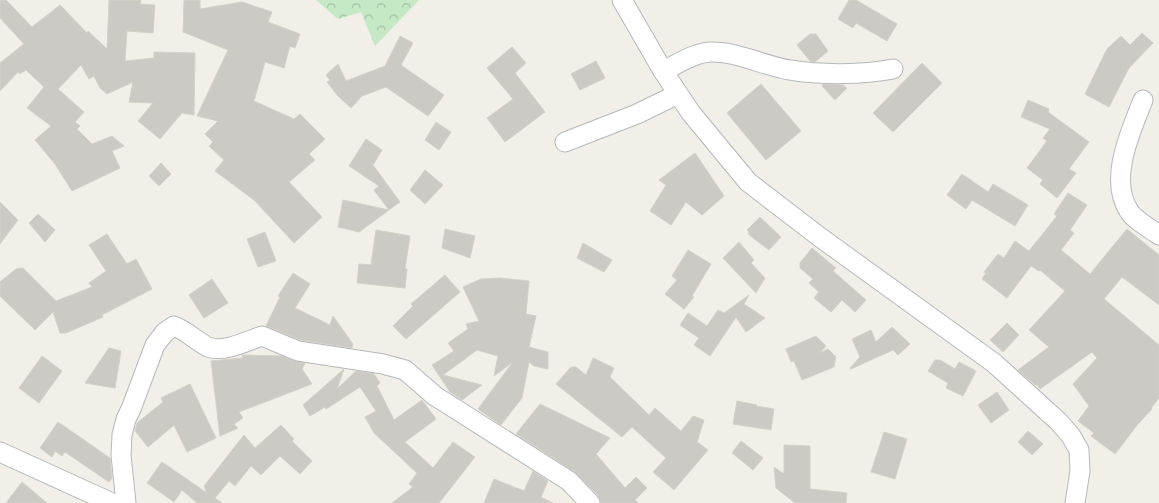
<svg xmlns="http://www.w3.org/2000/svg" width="1159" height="503" font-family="Signika,sans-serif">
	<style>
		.park { fill: url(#park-crowns) }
		.building { fill: #cccac5; stroke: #d6d1c6 }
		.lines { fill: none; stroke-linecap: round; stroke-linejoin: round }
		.minor-casing { stroke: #b5b8bc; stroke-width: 21 }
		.minor { stroke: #fff; stroke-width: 19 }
	</style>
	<defs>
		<pattern id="park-crowns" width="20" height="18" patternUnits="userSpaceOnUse" patternTransform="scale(1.25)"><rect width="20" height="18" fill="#c5e8c5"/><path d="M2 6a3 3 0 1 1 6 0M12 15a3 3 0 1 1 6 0" fill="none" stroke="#a3c0a4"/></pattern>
	</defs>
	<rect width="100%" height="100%" fill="#f1efe8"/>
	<polygon class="park" points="316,0 419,0 375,46 361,12 338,19"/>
	<g class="building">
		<polygon points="0,0 6,0 32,27 60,5 87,33 88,31 107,49 109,0 141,0 140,4 155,5 153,33 127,31 125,61 154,58 154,52 195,53 194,115 182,113 160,139 138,121 153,103 129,102 133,82 107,94 100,88 94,76 89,79 81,65 58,89 84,112 75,122 80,126 77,129 92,144 112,136 124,146 112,151 120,168 72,191 55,164 35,140 51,126 27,108 44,87 26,70 20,74 18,72 0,91 0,63 24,44 0,18"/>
		<polygon points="184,0 200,0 200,9 242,2 272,12 268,22 300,34 295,48 290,46 284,68 265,62 254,101 294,119 300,114 325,139 309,154 315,160 289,182 322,217 294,243 254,200 215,171 224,160 209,146 213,142 205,134 218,121 197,116 228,50 183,32"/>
		<polygon points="849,0 856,0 897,24 887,41 856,23 853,28 838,19"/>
		<polygon points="1142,33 1153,43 1129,68 1109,107 1085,94 1107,49 1121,36 1130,45"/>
		<polygon points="810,34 816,34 828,51 815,62 810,61 797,45"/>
		<polygon points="400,36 413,43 401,65 444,95 428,116 386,87 362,96 351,108 338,96 327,82 330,80 326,75 338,64 346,81 385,66"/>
		<polygon points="512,47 526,63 515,73 545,112 505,142 487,118 513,99 487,68"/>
		<polygon points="596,61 605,78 580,90 571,74"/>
		<polygon points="922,63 942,83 893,132 873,113"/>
		<polygon points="761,84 801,131 766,160 727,113"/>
		<polygon points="823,84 843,85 847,88 835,100 822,86"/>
		<polygon points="1028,100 1049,109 1048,112 1089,142 1069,169 1076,173 1057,198 1040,184 1043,180 1027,168 1047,141 1043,138 1050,129 1021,117"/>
		<polygon points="436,122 451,132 439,150 425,140"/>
		<polygon points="366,139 382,150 373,165 400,202 359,232 338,227 343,200 389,210 374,190 379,186 349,166"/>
		<polygon points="695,153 724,196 702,215 686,202 671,225 650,211 666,185 659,180"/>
		<polygon points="161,163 171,174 159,186 149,176"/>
		<polygon points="425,170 443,185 425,204 410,190"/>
		<polygon points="962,174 988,192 993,184 1028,205 1015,226 972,200 966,209 947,195"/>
		<polygon points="1068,193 1087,205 1070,230 1074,233 1061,250 1090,274 1127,229 1159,255 1159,305 1122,277 1104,299 1159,345 1159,398 1151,408 1152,409 1138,424 1115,454 1091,436 1094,433 1078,421 1089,406 1073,384 1097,358 1092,352 1040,389 1036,384 1035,385 1018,370 1049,347 1029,330 1065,291 1040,270 1039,271 1031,266 1007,298 982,279 986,273 984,272 998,254 1004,258 1015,241 1029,251 1057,216 1054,214"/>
		<polygon points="0,202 18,220 0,244"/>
		<polygon points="38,214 55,230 45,242 29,223"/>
		<polygon points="760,217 781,237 769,250 748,234 749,232 747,230"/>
		<polygon points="445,229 475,236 470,258 442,248"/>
		<polygon points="376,230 410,236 405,269 407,269 405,288 357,283 359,264 371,265"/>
		<polygon points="265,232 276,261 258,267 247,239"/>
		<polygon points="107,234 127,264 136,259 152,289 102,315 103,317 66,333 60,333 53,312 35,330 0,296 0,282 16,269 23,268 56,301 92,287 89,283 106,271 89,245"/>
		<polygon points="739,242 754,260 751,263 765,278 756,293 723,258"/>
		<polygon points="583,243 612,260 604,272 577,258"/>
		<polygon points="812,248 836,268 833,271 866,300 855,312 842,300 831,312 814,298 819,292 809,283 813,279 800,268 800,263"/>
		<polygon points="688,250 711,264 692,296 694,297 684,309 665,294 677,280 672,276"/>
		<polygon points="293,273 310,284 295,308 330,325 333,316 353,344 352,348 301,340 266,326 280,297 278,296"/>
		<polygon points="445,275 460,292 406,339 393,326 413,306 411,304"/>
		<polygon points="500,278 529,281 526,314 536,316 529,347 548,352 548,369 534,366 529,362 522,398 501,425 478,409 513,362 494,376 498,356 477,350 443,375 482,385 462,400 450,392 432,365 454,351 448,343 468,329 466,324 479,321 463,287 481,279"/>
		<polygon points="212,279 228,303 204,318 189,295"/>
		<polygon points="749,295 744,304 765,318 746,332 736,317 710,356 694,345 699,338 680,325 688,313 707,326 718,310 724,313"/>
		<polygon points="1007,323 1019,335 1003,352 990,340"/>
		<polygon points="892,327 910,344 898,355 893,350 851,369 850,368 860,357 852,339 871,330 876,342"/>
		<polygon points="816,336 826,346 820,353 828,349 836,357 834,367 802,380 794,361 791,362 786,349"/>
		<polygon points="109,348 121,351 115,388 85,383"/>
		<polygon points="242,355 282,356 294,361 305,363 302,369 312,384 239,412 243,418 234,424 238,428 220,436 211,361 243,358"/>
		<polygon points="42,356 62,371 39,403 19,388"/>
		<polygon points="593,358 614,368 610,377 649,415 655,408 681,431 693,416 704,420 697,442 708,450 674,490 653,472 666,458 632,427 622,437 556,384 571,367 576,367 586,375"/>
		<polygon points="935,360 940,360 955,369 959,362 976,371 963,396 946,388 948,383 928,371"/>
		<polygon points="344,369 337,389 356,371 374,374 380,383 377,386 394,420 422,400 436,419 405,442 433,468 453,442 475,457 439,503 392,503 413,487 409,484 417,473 374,433 365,417 376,411 360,387 326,409 325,407 310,416 303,405"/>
		<polygon points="190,384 216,438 187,452 174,425 148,447 135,431 137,423 163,402 161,398"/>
		<polygon points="997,392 1009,410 991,423 978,405"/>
		<polygon points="737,401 757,405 756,406 774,409 771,430 733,424"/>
		<polygon points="540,404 610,438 596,454 625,488 636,477 647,488 635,500 638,503 601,503 598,495 575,472 516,434"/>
		<polygon points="58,422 110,458 112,478 109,482 65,452 62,456 55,451 52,457 40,448"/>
		<polygon points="281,425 294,439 292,441 312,461 300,474 280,456 261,475 251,466 235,486 229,481 215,498 222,503 197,503 182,490 174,502 147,483 162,462 207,493 204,486 244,435 255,448"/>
		<polygon points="1028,431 1043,444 1032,455 1018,442"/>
		<polygon points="884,432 907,439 895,479 871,472"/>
		<polygon points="741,441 763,458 753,470 732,453"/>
		<polygon points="784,445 810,446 810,489 847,493 846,503 795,503 776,488 774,467 784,474"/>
		<polygon points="533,471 548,481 541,497 553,503 484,503 494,479 524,491"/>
		<polygon points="22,482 47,503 6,503"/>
	</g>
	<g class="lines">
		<defs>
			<g id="minor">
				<polyline points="622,0 663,71 691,113 748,182 821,238 994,363 1059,422 1071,436 1079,450 1080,471 1075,503"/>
				<path d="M663 71C678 64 695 52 712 52 739 52 764 66 790 70 820 75 863 75 893 69"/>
				<path d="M1143 100C1131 131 1108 179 1129 211 1133 219 1151 229 1159 235"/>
				<polyline points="565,142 637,114 678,94"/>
				<polyline points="0,452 112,503"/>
				<path d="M126 503 121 455 122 435 126 419 131 409 155 345 165 332 174 326C187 331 196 341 208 347 224 353 247 341 262 336L298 351 383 364 405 370 435 396 569 481 590 503"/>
			</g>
		</defs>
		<use href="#minor" class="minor-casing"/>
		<use href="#minor" class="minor"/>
	</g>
</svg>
